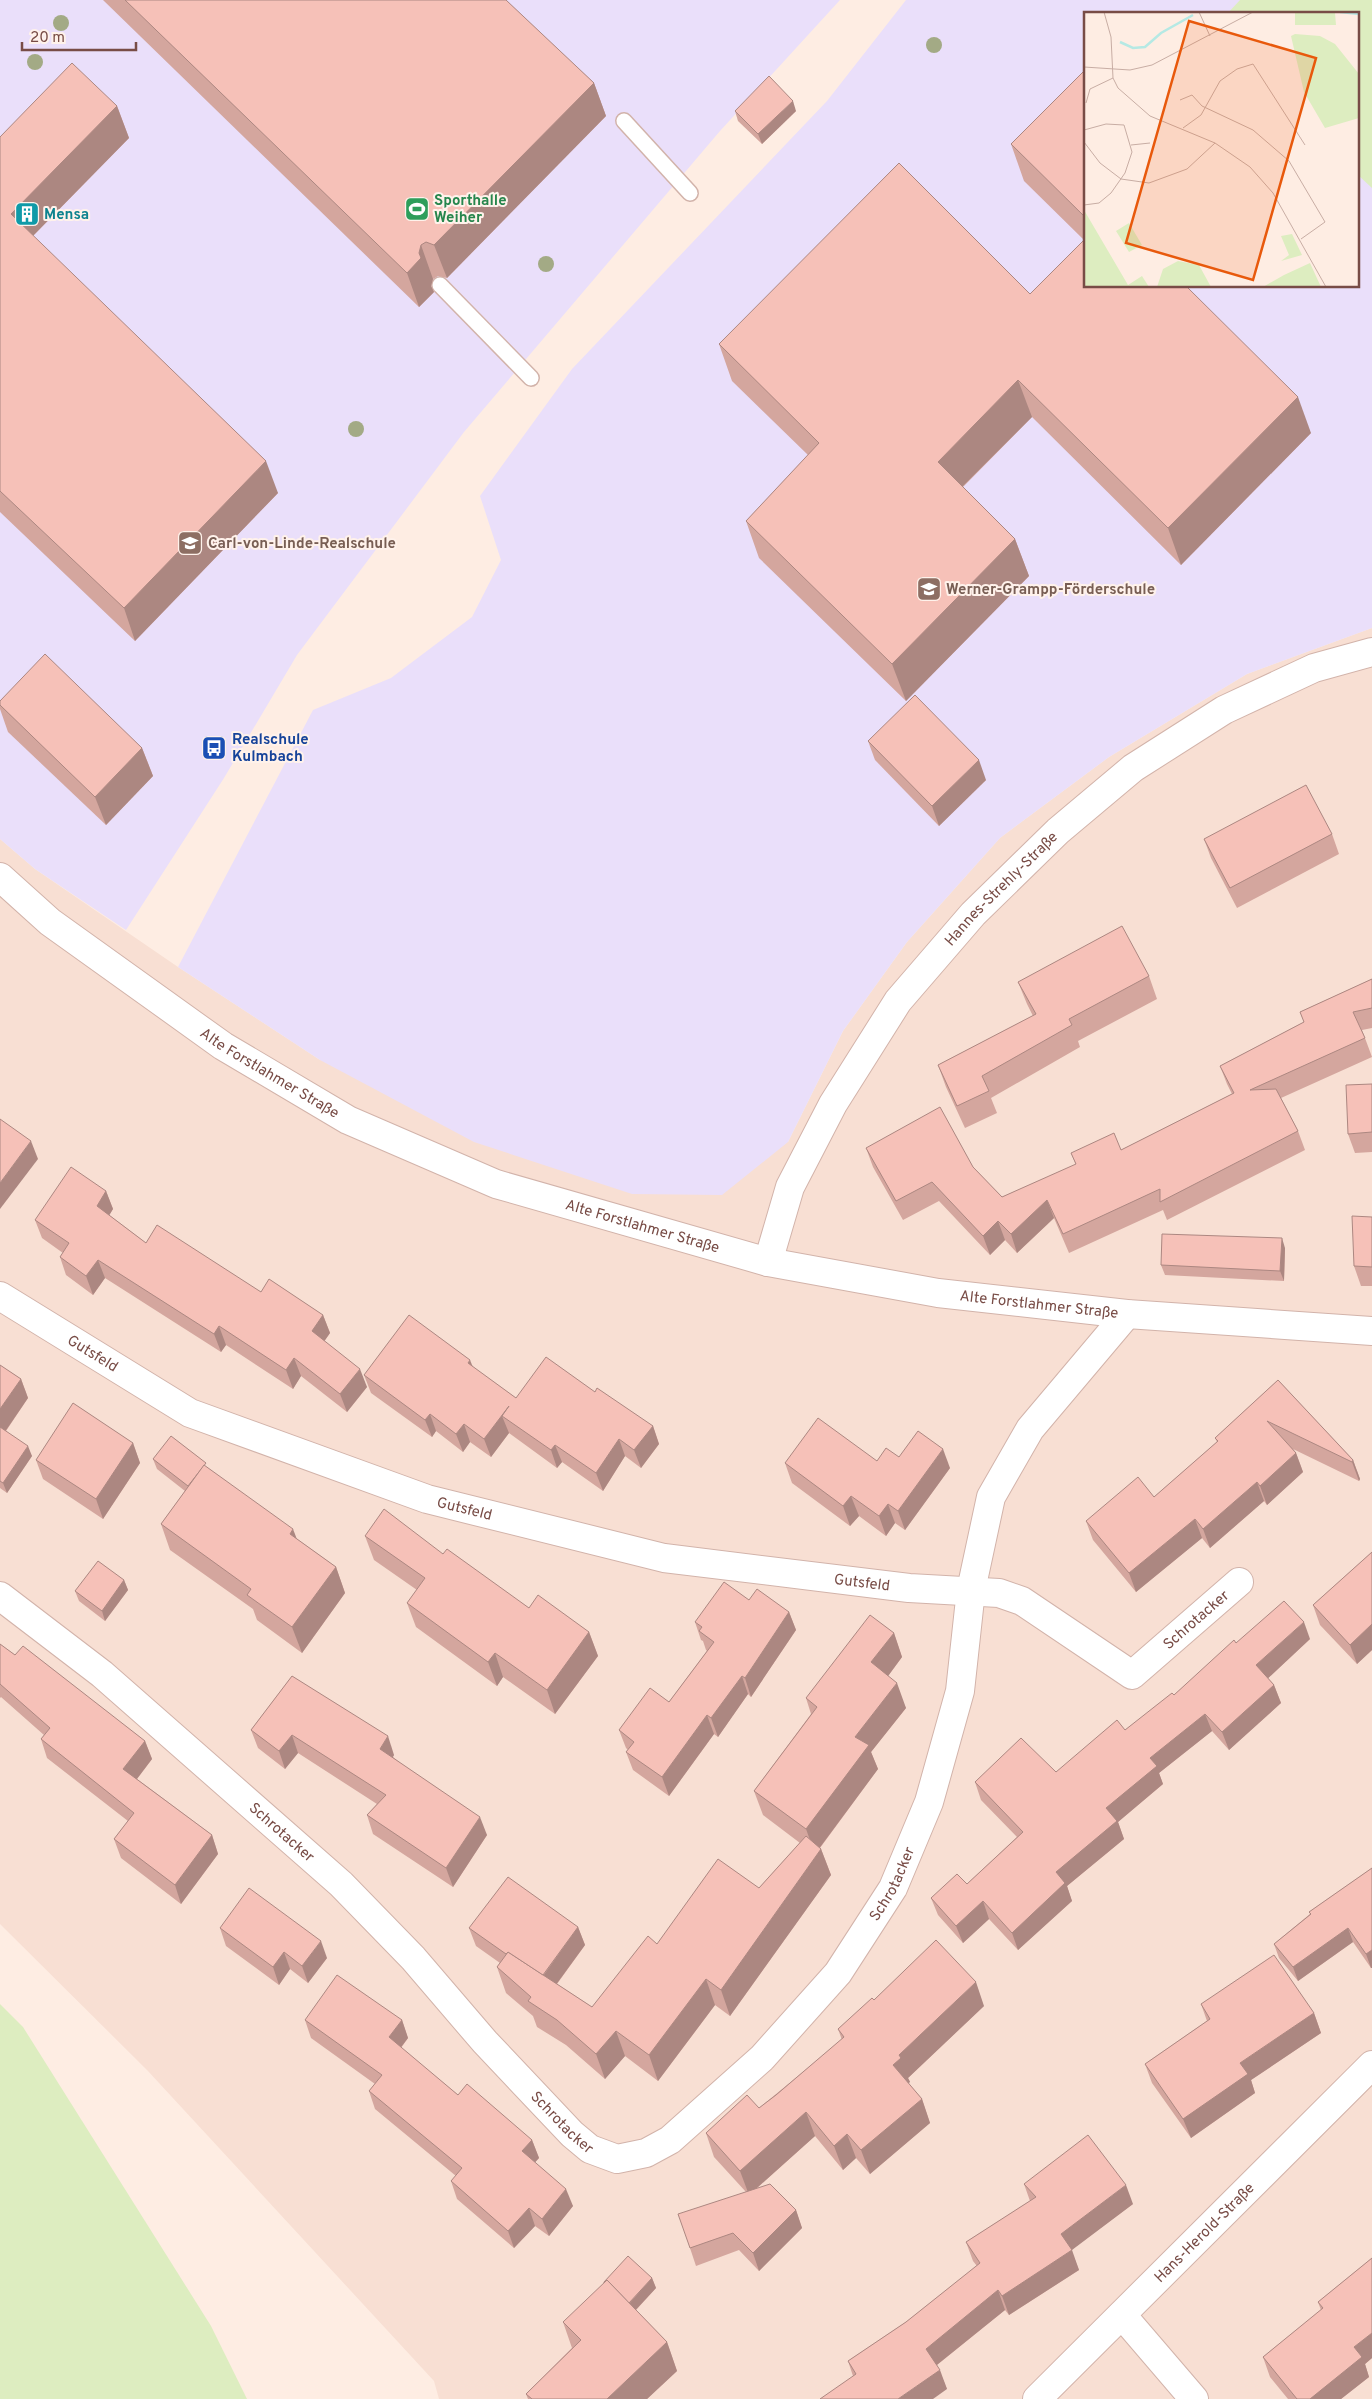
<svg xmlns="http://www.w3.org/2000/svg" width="1372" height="2399" font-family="Overpass,sans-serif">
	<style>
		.residential { fill: #f8dfd3 }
		.education { fill: #eadffa; fill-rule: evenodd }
		.green { fill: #ddedc0 }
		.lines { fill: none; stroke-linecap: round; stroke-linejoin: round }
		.service-casing { stroke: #d2b3aa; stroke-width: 18 }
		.minor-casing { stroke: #d2b3aa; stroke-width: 30 }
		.service { stroke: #fff; stroke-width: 15 }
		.minor { stroke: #fff; stroke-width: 28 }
		.tree { fill: #a3aa85 }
		.wall { fill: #d4a69e }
		.shaded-wall { fill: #ac8781 }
		.building { fill: #f6c1b8; stroke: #ac8781 }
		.labels { text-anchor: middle; stroke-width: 4; stroke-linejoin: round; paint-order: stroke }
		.leisure-label { font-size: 15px; font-weight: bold; fill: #27864d; stroke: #fff2eb; text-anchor: start }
		.culture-label { font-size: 15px; font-weight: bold; fill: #0d838f; stroke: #fff2eb; text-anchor: start }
		.education-label { font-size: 15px; font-weight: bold; fill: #785e54; stroke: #fff2eb; text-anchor: start }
		.transit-label { font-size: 15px; font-weight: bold; fill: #164399; stroke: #fff2eb; text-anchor: start }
		.street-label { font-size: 15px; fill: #784c46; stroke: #fff2eb }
		.inset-river { fill: none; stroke: #b5e9e4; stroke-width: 2.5 }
		.inset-road { fill: none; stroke: #c8ada4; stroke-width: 1 }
		.view { fill: #e8590c; fill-opacity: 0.15; stroke: #e8590c; stroke-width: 2.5 }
		.inset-edge { fill: none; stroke: #784c46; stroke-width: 2.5 }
	</style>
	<rect width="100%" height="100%" fill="#feede3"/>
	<polygon class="residential" points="1372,628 1372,2399 439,2399 434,2381 147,2070 0,1924 0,839 35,869 178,967 320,1060 788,1142 843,1031 907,942 1000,838 1109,757 1247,674"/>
	<g class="education">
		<polygon points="0,0 840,0 720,131 464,432 297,655 224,778 126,930 35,869 0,839"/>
		<path d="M906 0H1372V628L1247 674 1109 757 1000 838 907 942 843 1031 788 1142 722 1195 632 1194 474 1142 320 1060 178 967 313 710 391 678 472 617 501 560 480 496 572 369 827 101ZM1086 14H1358V286H1086Z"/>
	</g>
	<g class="green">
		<polygon points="1240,0 1372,0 1372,188 1358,175 1358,14 1227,14"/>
		<polygon points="0,2004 23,2027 211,2326 247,2399 0,2399"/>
	</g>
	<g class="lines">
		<defs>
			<g id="service">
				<polyline points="624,121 690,193"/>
				<polyline points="440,285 531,378"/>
			</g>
			<g id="minor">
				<path id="s1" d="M0 877 50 922 223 1046 348 1120 496 1184 768 1262 938 1293 1127 1314 1372 1331"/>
				<path id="s2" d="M768 1262 790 1187 833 1104 898 1001 973 914 1058 831 1133 768 1224 710 1314 668 1372 652"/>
				<path id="s3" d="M0 1296 190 1413 427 1499 664 1558 909 1588 999 1593 1022 1601 1132 1675 1239 1582"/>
				<path id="s4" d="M0 1596 102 1674 341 1884 413 1958 485 2042 572 2134 590 2149 617 2159 646 2153 670 2140 762 2058 838 1973 893 1888 929 1802 960 1691 971 1590 991 1497 1030 1429 1127 1314"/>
				<polyline points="1122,2315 1194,2399"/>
				<path id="s5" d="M1037 2399 1372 2065"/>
			</g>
		</defs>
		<use href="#service" class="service-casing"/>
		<use href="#minor" class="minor-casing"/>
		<use href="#service" class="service"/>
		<use href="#minor" class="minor"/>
	</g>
	<g class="tree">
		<circle cx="61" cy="23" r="8"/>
		<circle cx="934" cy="45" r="8"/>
		<circle cx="35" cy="62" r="8"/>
		<circle cx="546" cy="264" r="8"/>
		<circle cx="356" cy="429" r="8"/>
	</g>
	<g class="wall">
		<polygon points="103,0 506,0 594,83 606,116 447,278 438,276 433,279 431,286 434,292 419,307"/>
		<polygon points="1086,69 1086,286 1311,433 1181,565 1032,417 963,487 1015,539 1029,576 906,701 759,558 746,521 808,455 732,381 719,344 1030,294 1084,240 1024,181 1011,144"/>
		<polygon points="117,106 129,138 33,236 278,493 135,641 0,512 0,137"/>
		<polygon points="735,111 796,111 762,144 738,121"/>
		<polygon points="0,701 142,748 153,776 106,825 8,732 0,709"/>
		<polygon points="868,741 986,780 939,826 875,760"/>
		<polygon points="1332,834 1339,854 1237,908 1211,858 1204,839"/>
		<polygon points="1149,976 1157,999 1078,1041 1080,1047 991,1098 997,1113 965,1128 946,1087 938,1065 1033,1016 1027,1004 1018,982"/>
		<polygon points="1372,979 1372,1028 1362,1030 1372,1057 1281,1098 1298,1131 1305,1150 1167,1220 1163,1210 1069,1253 1054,1218 1017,1253 1005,1240 990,1255 939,1201 903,1220 873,1167 866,1148 973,1167 1002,1197 1076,1165 1071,1153 1121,1150 1232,1094 1227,1084 1220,1066 1304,1022 1300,1012"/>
		<polygon points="1372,1084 1372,1152 1355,1153 1348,1134"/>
		<polygon points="106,1191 113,1209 109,1215 146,1243 261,1292 323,1315 330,1333 324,1341 367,1387 347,1412 301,1376 293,1389 226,1345 221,1352 105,1278 93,1295 66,1275 60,1257 63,1253 42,1238 35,1220"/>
		<polygon points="1372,1217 1372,1286 1361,1286 1354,1266"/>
		<polygon points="1285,1248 1284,1281 1165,1275 1161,1265"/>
		<polygon points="0,1365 21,1379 28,1398 6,1431 32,1456 7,1493 0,1488"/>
		<polygon points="473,1367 516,1398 595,1392 653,1426 659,1444 641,1468 625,1456 603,1491 562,1462 557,1468 509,1433 491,1457 470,1442 463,1452 436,1431 432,1437 371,1393 364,1375"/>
		<polygon points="1278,1380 1353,1460 1360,1479 1359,1481 1293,1449 1296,1453 1303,1472 1267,1505 1264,1501 1210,1548 1202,1538 1136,1592 1093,1540 1086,1521 1154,1497 1217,1442 1215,1438"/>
		<polygon points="133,1443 140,1463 103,1519 43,1479 36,1460"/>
		<polygon points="899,1457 950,1468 905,1530 895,1523 886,1536 859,1516 850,1526 792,1483 785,1463 877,1461"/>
		<polygon points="153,1459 208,1468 297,1539 336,1567 345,1593 302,1653 257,1620 253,1609 170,1550 161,1524 185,1491 157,1469"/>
		<polygon points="365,1536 443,1554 529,1608 589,1632 598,1656 555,1714 503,1677 497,1686 416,1627 407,1603 417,1590 374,1560"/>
		<polygon points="1372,1552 1372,1650 1357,1664 1320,1625 1313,1605"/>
		<polygon points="124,1580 128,1590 105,1621 79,1601 75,1591"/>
		<polygon points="749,1600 789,1612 796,1630 751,1697 748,1694 718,1737 714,1734 669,1796 633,1770 626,1752 628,1750 626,1748 619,1730 669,1702 707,1651 706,1650 703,1641 701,1640 695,1622"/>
		<polygon points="894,1633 902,1657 888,1676 906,1708 871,1752 878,1769 820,1848 821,1849 831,1875 730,2016 715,2005 658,2081 625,2056 605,2079 566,2045 537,2027 533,2016 506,1993 497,1967 500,1963 476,1946 469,1928 578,1927 585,1945 557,1984 592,2007 657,1944 759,1888 800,1843 763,1815 754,1791 811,1714 806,1698"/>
		<polygon points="1310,1639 1268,1678 1274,1685 1281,1703 1229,1750 1212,1731 1159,1773 1163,1784 1118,1822 1124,1839 1067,1886 1072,1901 1018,1950 989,1919 963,1943 938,1915 931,1898 967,1884 1017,1837 981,1800 975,1782 1056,1772 1125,1730 1174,1695 1236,1643"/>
		<polygon points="0,1644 15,1655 145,1741 152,1759 137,1779 212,1835 218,1854 181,1904 121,1858 114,1839 128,1821 47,1758 41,1739 44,1735 1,1697 0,1698"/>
		<polygon points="292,1676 394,1755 393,1757 487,1835 453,1887 373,1834 367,1815 377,1804 298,1753 285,1769 258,1748 251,1730"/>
		<polygon points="1372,1868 1372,1968 1371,1968 1353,1942 1298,1981 1279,1958 1274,1944 1310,1914 1309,1912"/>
		<polygon points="220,1928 327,1958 308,1983 290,1969 279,1985 226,1946"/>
		<polygon points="874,2000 984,2006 908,2078 910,2082 908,2083 922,2099 930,2123 870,2174 856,2158 843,2170 815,2136 756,2189 796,2210 802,2228 759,2271 739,2250 696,2266 690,2248 746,2192 714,2157 706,2133 759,2108 842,2040 838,2029"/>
		<polygon points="1201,2004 1314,2013 1321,2033 1251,2080 1255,2093 1191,2138 1152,2083 1145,2064 1207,2021"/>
		<polygon points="305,2020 402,2020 408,2038 401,2048 458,2095 532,2140 539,2158 535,2162 573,2206 549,2236 535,2226 514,2248 457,2199 451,2181 456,2176 375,2109 369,2091 375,2084 311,2038"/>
		<polygon points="1024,2184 1133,2204 1071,2250 1079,2270 1009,2315 1005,2310 937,2365 947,2389 853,2376 848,2361 906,2322 977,2266 973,2261 966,2242 1030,2201"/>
		<polygon points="1372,2258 1372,2358 1365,2364 1369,2377 1341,2399 1288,2399 1270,2377 1263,2357 1321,2310 1318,2302"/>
		<polygon points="652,2278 656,2288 636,2310 667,2342 677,2371 647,2399 528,2399 526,2394 572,2348 563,2322"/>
	</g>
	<g class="shaded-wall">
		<polygon points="594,83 606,116 447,278 434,245"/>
		<polygon points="793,101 796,111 762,144 758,134"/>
		<polygon points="117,106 129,138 23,246 11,214"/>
		<polygon points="421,245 433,279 431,286 434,292 419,307 407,273 419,253"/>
		<polygon points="1018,380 1032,417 951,498 938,462"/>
		<polygon points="1298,397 1311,433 1181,565 1168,528"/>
		<polygon points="266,461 278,493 135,641 124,608"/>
		<polygon points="1015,539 1029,576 906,701 892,664"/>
		<polygon points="142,748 153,776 106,825 95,797"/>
		<polygon points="979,760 986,780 939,826 932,806"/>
		<polygon points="31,1141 38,1159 0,1209 0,1183"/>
		<polygon points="106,1191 113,1209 104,1224 97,1206"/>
		<polygon points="1047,1200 1054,1218 1017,1253 1011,1234"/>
		<polygon points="998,1221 1005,1240 990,1255 983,1236"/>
		<polygon points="1282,1238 1285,1248 1284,1281 1280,1271"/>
		<polygon points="98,1260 105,1278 93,1295 86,1276"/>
		<polygon points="323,1315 330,1333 319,1349 312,1331"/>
		<polygon points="219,1326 226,1345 221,1352 214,1334"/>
		<polygon points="294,1358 301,1376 293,1389 286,1370"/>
		<polygon points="470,1360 477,1377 468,1363"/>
		<polygon points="360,1369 367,1387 347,1412 340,1394"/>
		<polygon points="21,1379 28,1398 0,1439 0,1409"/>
		<polygon points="509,1406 502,1416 509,1433 491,1457 484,1439"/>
		<polygon points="430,1414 436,1431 432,1437 425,1420"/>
		<polygon points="464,1424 470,1442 463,1452 456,1434"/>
		<polygon points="653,1426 659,1444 641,1468 634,1450"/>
		<polygon points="619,1439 625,1456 603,1491 596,1473"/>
		<polygon points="133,1443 140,1463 103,1519 96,1499"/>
		<polygon points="555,1445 562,1462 557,1468 551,1450"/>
		<polygon points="28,1446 32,1456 7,1493 3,1483"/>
		<polygon points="943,1449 950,1468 905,1530 898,1511"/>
		<polygon points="1296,1453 1303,1472 1267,1505 1260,1486"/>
		<polygon points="1353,1460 1360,1479 1359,1481 1352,1462"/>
		<polygon points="1257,1482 1264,1501 1210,1548 1203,1529"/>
		<polygon points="851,1496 859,1516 850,1526 843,1506"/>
		<polygon points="888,1504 895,1523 886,1536 879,1516"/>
		<polygon points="1195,1519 1202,1538 1136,1592 1129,1573"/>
		<polygon points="293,1529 303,1555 290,1534"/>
		<polygon points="336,1567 345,1593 302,1653 292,1627"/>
		<polygon points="124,1580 128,1590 105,1621 102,1611"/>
		<polygon points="789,1612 796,1630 751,1697 745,1678"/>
		<polygon points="1304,1622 1310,1639 1263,1683 1256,1665"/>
		<polygon points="1372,1624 1372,1650 1357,1664 1350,1645"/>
		<polygon points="589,1632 598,1656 555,1714 547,1690"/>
		<polygon points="894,1633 902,1657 880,1687 871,1662"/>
		<polygon points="495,1653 503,1677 497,1686 488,1662"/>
		<polygon points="742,1676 748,1694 718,1737 711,1718"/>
		<polygon points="897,1683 906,1708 871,1752 878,1769 815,1854 806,1829 855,1737"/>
		<polygon points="1274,1685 1281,1703 1229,1750 1222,1732"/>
		<polygon points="1205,1714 1212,1731 1159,1773 1163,1784 1118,1822 1124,1839 1067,1886 1072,1901 1018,1950 1012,1933 1056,1872 1106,1808 1150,1758"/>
		<polygon points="707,1715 714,1734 669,1796 662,1777"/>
		<polygon points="292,1735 298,1753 285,1769 279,1751"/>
		<polygon points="388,1736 394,1755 386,1767 380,1749"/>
		<polygon points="145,1741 152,1759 130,1788 123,1769"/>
		<polygon points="480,1817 487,1835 453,1887 446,1868"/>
		<polygon points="212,1835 218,1854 181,1904 175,1885"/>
		<polygon points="821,1849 831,1875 730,2016 721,1990"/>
		<polygon points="983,1901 989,1919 963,1943 956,1926"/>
		<polygon points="578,1927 585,1945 547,1997 541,1979"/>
		<polygon points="1348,1928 1353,1942 1298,1981 1293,1967"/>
		<polygon points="321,1941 327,1958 308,1983 302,1966"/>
		<polygon points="1372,1950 1372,1968 1371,1968 1366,1954"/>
		<polygon points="284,1952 290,1969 279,1985 273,1967"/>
		<polygon points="706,1979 715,2005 658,2081 649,2055"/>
		<polygon points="976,1982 984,2006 908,2078 910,2082 901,2089 893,2065 899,2055"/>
		<polygon points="1314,2013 1321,2033 1251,2080 1255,2093 1191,2138 1183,2119 1240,2063"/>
		<polygon points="402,2020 408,2038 395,2055 389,2037"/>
		<polygon points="616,2031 625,2056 605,2079 596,2054"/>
		<polygon points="922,2099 930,2123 870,2174 861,2150"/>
		<polygon points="806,2112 815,2136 749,2195 740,2171"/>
		<polygon points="847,2134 856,2158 843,2170 834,2146"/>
		<polygon points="532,2140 539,2158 529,2169 522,2151"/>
		<polygon points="1126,2185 1133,2204 1068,2253 1061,2234"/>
		<polygon points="566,2189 573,2206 549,2236 542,2219"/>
		<polygon points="529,2208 535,2226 514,2248 508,2231"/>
		<polygon points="796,2210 802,2228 759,2271 753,2253"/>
		<polygon points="1072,2250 1079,2270 1009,2315 1002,2296"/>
		<polygon points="652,2278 656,2288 631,2315 628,2305"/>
		<polygon points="998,2290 1005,2310 933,2368 926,2349"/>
		<polygon points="1372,2333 1372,2358 1365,2364 1369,2377 1341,2399 1310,2399 1354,2347"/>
		<polygon points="667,2342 677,2371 647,2399 607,2399"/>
		<polygon points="940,2370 947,2389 933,2399 898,2399"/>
	</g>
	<g class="building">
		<polygon points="125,0 506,0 594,83 434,245 426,242 421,245 419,253 421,258 407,273"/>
		<polygon points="72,63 117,106 11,214 266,461 124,608 0,491 0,137"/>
		<polygon points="1086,69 1086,218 1011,144"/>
		<polygon points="769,76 793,101 758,134 735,111"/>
		<polygon points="899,163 1030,294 1086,238 1086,286 1186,286 1298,397 1168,528 1018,380 938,462 1015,539 892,664 746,521 819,443 719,344"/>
		<polygon points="45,654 142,748 95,797 0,705 0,701"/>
		<polygon points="915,695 979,760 932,806 868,741"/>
		<polygon points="1306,785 1332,834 1230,888 1204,839"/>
		<polygon points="1122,926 1149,976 1069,1019 1072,1025 982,1076 989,1091 957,1106 938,1065 1036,1014 1018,982"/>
		<polygon points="1372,979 1372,1008 1353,1012 1365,1038 1250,1090 1276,1089 1298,1131 1160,1202 1160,1189 1063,1234 1047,1200 1011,1234 998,1221 983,1236 932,1182 896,1201 866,1148 940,1107 973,1167 1002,1197 1076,1164 1071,1153 1114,1133 1121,1150 1234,1093 1220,1066 1304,1022 1300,1012"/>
		<polygon points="1372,1084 1372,1132 1348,1134 1346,1085"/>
		<polygon points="0,1119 31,1141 0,1183"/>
		<polygon points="71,1167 106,1191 97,1206 146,1243 157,1225 261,1292 269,1279 323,1315 312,1331 360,1369 340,1394 294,1358 286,1370 219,1326 214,1334 98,1260 86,1276 60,1257 69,1243 35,1220"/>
		<polygon points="1352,1216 1372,1217 1372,1267 1354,1266"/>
		<polygon points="1162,1234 1282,1238 1280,1271 1161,1265"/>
		<polygon points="409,1315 470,1360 468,1363 516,1398 546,1357 595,1392 597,1388 653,1426 634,1450 619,1439 596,1473 555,1445 551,1450 502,1416 509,1406 484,1439 464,1424 456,1434 430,1414 425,1420 364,1375"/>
		<polygon points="0,1365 21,1379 0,1409"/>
		<polygon points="1278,1380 1353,1460 1352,1462 1267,1421 1296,1453 1260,1486 1257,1482 1203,1529 1195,1519 1129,1573 1086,1521 1138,1477 1154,1497 1218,1441 1215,1438"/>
		<polygon points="73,1403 133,1443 96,1499 36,1460"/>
		<polygon points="818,1418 877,1461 886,1448 899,1457 918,1431 943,1449 898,1511 888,1504 879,1516 851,1496 843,1506 785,1463"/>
		<polygon points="0,1427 28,1446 3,1483 0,1481"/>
		<polygon points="171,1436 206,1463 188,1486 153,1459"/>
		<polygon points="204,1465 293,1529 290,1534 336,1567 292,1627 247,1595 251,1589 161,1524"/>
		<polygon points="384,1509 443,1554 447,1549 529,1608 538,1595 589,1632 547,1690 495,1653 488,1662 407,1603 425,1578 365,1536"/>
		<polygon points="1372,1552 1372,1624 1350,1645 1313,1605"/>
		<polygon points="98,1561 124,1580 102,1611 75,1591"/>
		<polygon points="724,1582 749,1600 757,1589 789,1612 745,1678 742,1676 711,1718 707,1715 662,1777 626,1752 634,1742 619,1730 650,1688 669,1702 714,1642 699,1631 702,1627 695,1622"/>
		<polygon points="1284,1601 1304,1622 1256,1665 1274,1685 1222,1732 1205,1714 1150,1758 1157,1766 1106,1808 1117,1821 1056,1872 1065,1883 1012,1933 983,1901 956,1926 931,1898 957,1874 967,1884 1023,1832 975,1782 1021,1738 1056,1772 1117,1720 1125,1730 1172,1693 1174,1695 1234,1640 1236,1643"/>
		<polygon points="870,1615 894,1633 871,1662 897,1683 855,1737 869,1745 806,1829 754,1791 817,1707 806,1698"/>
		<polygon points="0,1644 15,1655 23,1646 145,1741 123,1769 212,1835 175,1885 114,1839 134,1813 41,1739 50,1728 0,1684"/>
		<polygon points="292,1676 388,1736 380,1749 480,1817 446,1868 367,1815 386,1795 292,1735 279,1751 251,1730"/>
		<polygon points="806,1836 821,1849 721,1990 706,1979 649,2055 616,2031 596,2054 557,2020 528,2001 531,1997 497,1967 508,1952 592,2007 648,1936 657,1944 718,1859 759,1888"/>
		<polygon points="1372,1868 1372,1950 1366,1954 1348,1928 1293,1967 1274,1944 1311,1914 1309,1912"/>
		<polygon points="508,1877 578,1927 543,1975 508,1952 506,1954 469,1928"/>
		<polygon points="249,1888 321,1941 302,1966 284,1952 273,1967 220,1928"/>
		<polygon points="936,1940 976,1982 899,2055 901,2058 893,2065 922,2099 861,2150 847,2134 834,2146 806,2112 740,2171 706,2133 747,2095 759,2108 776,2095 844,2037 838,2029 872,1998 874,2000"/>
		<polygon points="1274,1955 1314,2013 1240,2063 1248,2074 1183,2119 1145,2064 1210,2019 1201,2004"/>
		<polygon points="337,1975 402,2020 389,2037 458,2095 467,2084 532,2140 522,2151 566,2189 542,2219 529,2208 508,2231 451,2181 462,2168 369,2091 382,2075 305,2020"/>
		<polygon points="1088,2135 1126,2185 1061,2234 1072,2250 1002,2296 998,2290 926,2349 940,2370 898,2399 820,2399 856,2374 848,2361 906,2322 980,2263 966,2242 1036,2197 1024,2184"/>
		<polygon points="770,2184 796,2210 753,2253 733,2233 690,2248 678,2214"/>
		<polygon points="628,2256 652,2278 629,2303 607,2280 604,2283 604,2282"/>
		<polygon points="1372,2258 1372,2333 1354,2347 1362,2357 1310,2399 1297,2399 1263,2357 1323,2308 1318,2302"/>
		<polygon points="607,2280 667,2342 607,2399 532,2399 526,2394 581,2340 563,2322"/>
	</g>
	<defs>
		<symbol id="stadium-square" viewBox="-11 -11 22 22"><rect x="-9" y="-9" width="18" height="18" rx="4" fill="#2e9e5b" stroke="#fff2eb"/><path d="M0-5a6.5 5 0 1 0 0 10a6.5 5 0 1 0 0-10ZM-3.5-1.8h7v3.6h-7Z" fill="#fff"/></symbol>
		<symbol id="building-square" viewBox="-11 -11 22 22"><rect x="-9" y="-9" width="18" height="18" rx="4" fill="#0f9aa8" stroke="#fff2eb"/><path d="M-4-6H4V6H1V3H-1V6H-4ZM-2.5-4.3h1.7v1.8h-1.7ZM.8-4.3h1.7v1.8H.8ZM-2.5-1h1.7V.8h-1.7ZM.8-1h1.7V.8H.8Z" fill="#fff"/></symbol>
		<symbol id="school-square" viewBox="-11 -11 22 22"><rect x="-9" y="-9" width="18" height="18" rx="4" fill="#8d6e63" stroke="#fff2eb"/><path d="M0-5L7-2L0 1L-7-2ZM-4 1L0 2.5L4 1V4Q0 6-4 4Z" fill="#fff"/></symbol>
		<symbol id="bus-square" viewBox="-11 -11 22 22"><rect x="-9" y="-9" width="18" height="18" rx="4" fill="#1a4fb4" stroke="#fff2eb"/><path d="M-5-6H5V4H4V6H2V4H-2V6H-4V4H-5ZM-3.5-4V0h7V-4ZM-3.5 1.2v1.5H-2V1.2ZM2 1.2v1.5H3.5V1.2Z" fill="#fff"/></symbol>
	</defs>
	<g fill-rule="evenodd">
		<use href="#stadium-square" x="403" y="195" width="28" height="28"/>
		<use href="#building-square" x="13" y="200" width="28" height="28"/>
		<use href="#school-square" x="176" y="529" width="28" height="28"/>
		<use href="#school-square" x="915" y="575" width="28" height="28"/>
		<use href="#bus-square" x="200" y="734" width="28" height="28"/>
	</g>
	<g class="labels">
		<g class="leisure-label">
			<text x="434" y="205">Sporthalle<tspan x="434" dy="17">Weiher</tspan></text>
		</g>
		<g class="culture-label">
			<text x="44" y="219">Mensa</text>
		</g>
		<g class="education-label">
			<text x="208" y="548">Carl-von-Linde-Realschule</text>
			<text x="946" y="594">Werner-Grampp-Förderschule</text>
		</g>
		<g class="transit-label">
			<text x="232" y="744">Realschule<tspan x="232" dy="17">Kulmbach</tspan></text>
		</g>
		<g class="street-label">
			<text dy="5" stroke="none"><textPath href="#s2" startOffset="446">Hannes-Strehly-Straße</textPath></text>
			<text dy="5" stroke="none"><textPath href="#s1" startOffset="334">Alte Forstlahmer Straße</textPath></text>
			<text dy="5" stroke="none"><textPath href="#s1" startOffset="739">Alte Forstlahmer Straße</textPath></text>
			<text dy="5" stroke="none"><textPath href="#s1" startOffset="1144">Alte Forstlahmer Straße</textPath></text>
			<text dy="5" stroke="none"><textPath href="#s3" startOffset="109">Gutsfeld</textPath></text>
			<text dy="5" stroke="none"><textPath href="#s3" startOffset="514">Gutsfeld</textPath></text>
			<text dy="5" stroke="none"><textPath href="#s3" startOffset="919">Gutsfeld</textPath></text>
			<text dy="5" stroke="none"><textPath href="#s3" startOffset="1298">Schrotacker</textPath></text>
			<text dy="5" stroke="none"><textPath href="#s4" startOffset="368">Schrotacker</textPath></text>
			<text dy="5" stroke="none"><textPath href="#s4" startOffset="1238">Schrotacker</textPath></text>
			<text dy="5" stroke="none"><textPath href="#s4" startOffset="772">Schrotacker</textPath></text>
			<text dy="5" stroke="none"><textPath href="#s5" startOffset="236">Hans-Herold-Straße</textPath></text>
		</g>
	</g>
	<g transform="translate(1084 12)">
		<rect width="275" height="275" fill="#feede3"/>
		<path d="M211 0 251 1 252 13H211ZM211 22 236 24 251 32 275 62V106L241 116 220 80 207 24ZM0 198 44 273 58 264 65 275H0ZM45 211 58 233 45 240 32 219ZM208 222 218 243 197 249 205 243 197 224ZM94 249 115 253 127 275H73L79 257ZM226 251 237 275H179L200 263Z" fill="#ddedc0"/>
		<path class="inset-river" d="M256 0 275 2M36 30 49 36 61 35 77 21 109 3"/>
		<path class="inset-road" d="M20 0 27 25 29 66 34 76 66 104 131 131 166 155 189 181 242 275M115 0 126 24M0 55 46 58 68 53 169 0M96 88 108 83 118 94 169 118 205 149 241 210 217 227M2 91 6 77 29 66M99 116 117 103 136 69 153 57 169 52 221 133M0 118 22 112 40 113 48 140 41 161 27 181 15 191 0 193M0 130 16 151 37 167 65 171 103 157 131 131M47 133 66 131"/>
		<path class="view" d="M105 9 232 46 169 268 42 231Z"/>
		<rect width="275" height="275" class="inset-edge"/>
	</g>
	<path d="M22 42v8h114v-8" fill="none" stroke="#784c46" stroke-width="2.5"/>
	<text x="30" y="42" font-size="15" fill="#784c46" stroke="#fff2eb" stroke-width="4" paint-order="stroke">20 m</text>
</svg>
